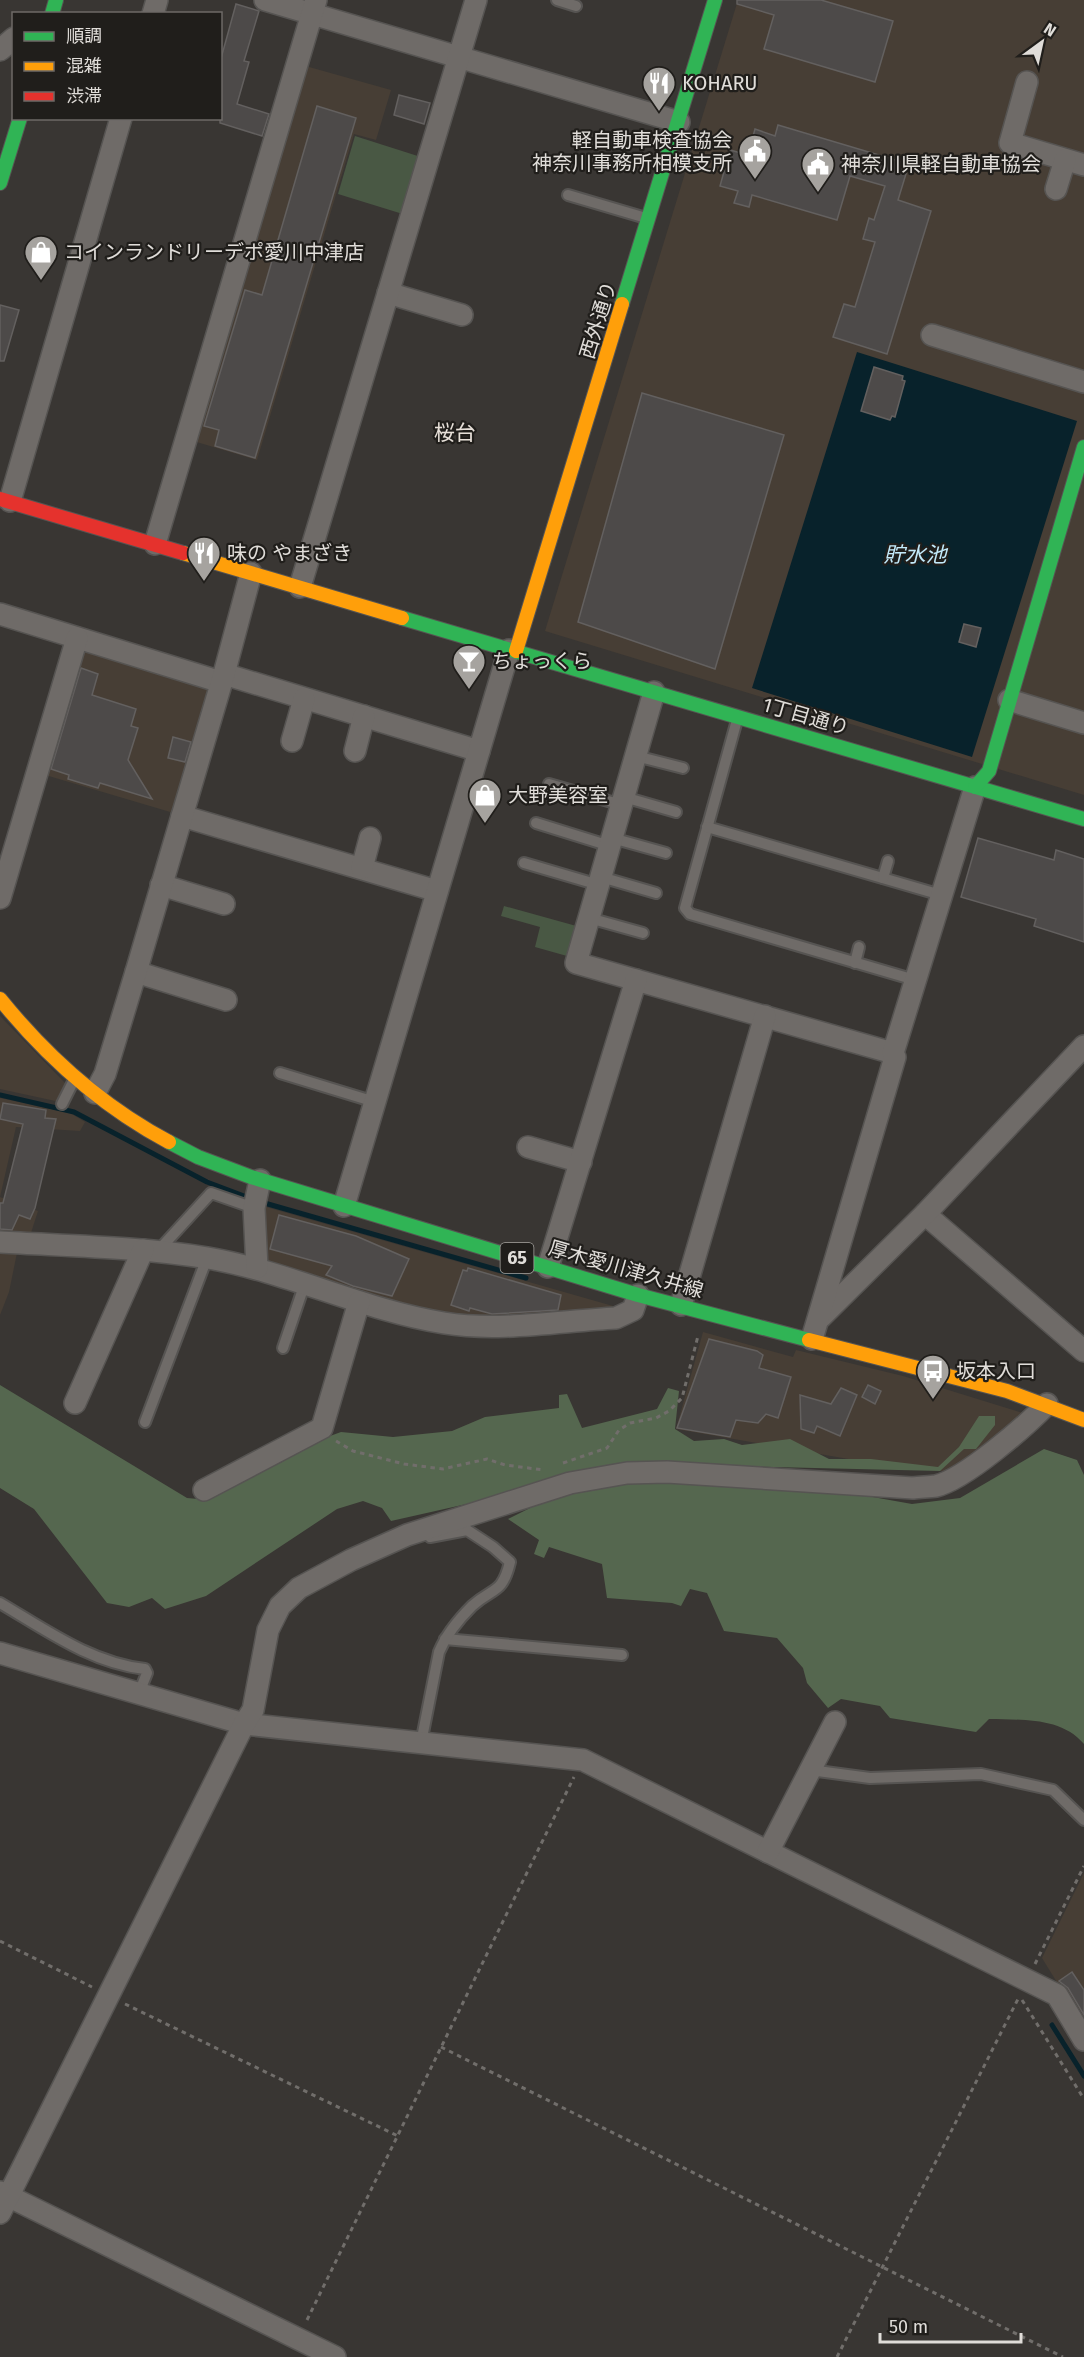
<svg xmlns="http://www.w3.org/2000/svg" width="1084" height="2357" font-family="'Fira Sans','Noto Sans JP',sans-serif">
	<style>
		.built { fill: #473e35 }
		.green { fill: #495844 }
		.forest { fill: #55674f }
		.water { fill: #08222b }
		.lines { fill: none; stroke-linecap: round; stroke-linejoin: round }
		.stream { stroke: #08222b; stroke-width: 5 }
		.building { fill: #4d4a49; stroke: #63605f; stroke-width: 1.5 }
		.lane-casing { stroke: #565452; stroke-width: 14 }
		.street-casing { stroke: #565452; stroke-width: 24 }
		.fast-casing { stroke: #565452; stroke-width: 16 }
		.slow-casing { stroke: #565452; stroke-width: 16 }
		.jam-casing { stroke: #565452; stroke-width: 16 }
		.path { stroke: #716e6b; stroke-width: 3; stroke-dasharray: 4.5 4.5; stroke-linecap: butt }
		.lane { stroke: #6f6b68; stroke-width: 10 }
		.street { stroke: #6f6b68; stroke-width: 21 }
		.fast { stroke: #30b455; stroke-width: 14 }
		.slow { stroke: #ff9f0a; stroke-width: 14 }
		.jam { stroke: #e5322d; stroke-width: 14 }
		.labels { text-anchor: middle; stroke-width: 4.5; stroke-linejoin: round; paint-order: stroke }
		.shield { fill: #201e1b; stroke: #a6a4a0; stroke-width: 1.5 }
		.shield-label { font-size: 18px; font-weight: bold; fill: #e0ddd9 }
		.poi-label { font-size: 20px; fill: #e0ddd9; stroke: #201e1b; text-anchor: start }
		.street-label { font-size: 20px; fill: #e0ddd9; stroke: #201e1b }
		.neighbourhood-label { font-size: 21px; fill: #e7e0d9; stroke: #201e1b }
		.water-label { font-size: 21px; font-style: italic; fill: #c2eafb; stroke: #201e1b }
	</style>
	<rect width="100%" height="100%" fill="#393633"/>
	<g class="built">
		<polygon points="738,0 1084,0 1084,795 545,631"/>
		<polygon points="302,65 391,90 376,140 354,134 257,460 190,440"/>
		<polygon points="79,642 211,681 177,814 42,774"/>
		<polygon points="0,1016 66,1084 60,1102 0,1089"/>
		<polygon points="0,1098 70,1113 85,1122 80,1131 16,1127 0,1197"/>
		<polygon points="0,1197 38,1211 30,1236 0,1235"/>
		<polygon points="259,1205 620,1308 588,1316 438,1317 261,1263"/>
		<polygon points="0,1247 18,1248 9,1292 0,1315"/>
		<polygon points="703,1332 793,1357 796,1350 903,1376 1026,1414 952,1472 883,1465 676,1429"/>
		<polygon points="1084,1873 1084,2026 1042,1958"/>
	</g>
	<g class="green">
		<polygon points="355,136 424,158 406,215 338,194"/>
		<polygon points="504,906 580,927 574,951 569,950 567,956 535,947 540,927 501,916"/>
	</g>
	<path class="forest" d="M0 1385 187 1498 198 1499 282 1462 308 1444 341 1432 393 1437 452 1431 485 1417 559 1408V1395L567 1394 582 1428 657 1409 668 1388 679 1391 675 1429 694 1441 724 1439 742 1445 790 1439 829 1459H871L938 1467 959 1447 979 1416H995V1425L976 1449H964L940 1471 693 1465 912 1504 960 1498 1044 1449 1077 1460 1084 1475V1744C1061 1717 1022 1720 989 1719L976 1732 890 1718 880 1706 841 1699 828 1708 807 1683 803 1668 777 1638 724 1631 707 1593 690 1589 681 1606 672 1603 607 1598 602 1564 549 1547 544 1558 534 1554 539 1540 508 1519 534 1506 529 1490 391 1521 382 1508 363 1501 337 1509 206 1596 165 1609 152 1598 129 1607 107 1603 34 1509 0 1488Z"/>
	<polygon class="water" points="857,352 1077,421 972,757 752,688"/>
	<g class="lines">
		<g class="stream">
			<polyline points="0,1095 74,1112 207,1182 252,1199"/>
			<polyline points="261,1202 526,1278"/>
			<polyline points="1052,2025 1084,2076"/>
		</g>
	</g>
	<g class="building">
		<polygon points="737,0 821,0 893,21 875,82 764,49 774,15 737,4"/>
		<polygon points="236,4 259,11 244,61 249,62 237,104 269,114 262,136 220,123 220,62"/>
		<polygon points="399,95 430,103 424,124 394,115"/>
		<polygon points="317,106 356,118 255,458 215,446 219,430 204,426 245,290 262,295"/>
		<polygon points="778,125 909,164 898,200 931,211 887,354 833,337 844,304 855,307 875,242 863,239 869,218 874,220 885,186 850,176 837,220 752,195 749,207 734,203 738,191 720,186 730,150 748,155 755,129 775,136"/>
		<polygon points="0,305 19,310 4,361 0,361"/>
		<polygon points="874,367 903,376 902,380 905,381 895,417 892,416 890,420 861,411"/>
		<polygon points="642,393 784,435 715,669 578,622"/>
		<polygon points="964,624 981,628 976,647 959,642"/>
		<polygon points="81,668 98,674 92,695 136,709 131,726 138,728 128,760 152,799 100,783 98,788 68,779 69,775 51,769"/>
		<polygon points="173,737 191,742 185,762 168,758"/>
		<polygon points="978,838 1054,860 1056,850 1084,859 1084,942 1034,926 1036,919 961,897"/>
		<polygon points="3,1103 46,1110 45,1118 56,1119 35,1208 30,1219 19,1215 12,1230 0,1229 0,1203 3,1203 23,1124 0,1119"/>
		<polygon points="279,1215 356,1236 409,1259 392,1296 353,1286 326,1275 332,1266 270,1249"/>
		<polygon points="468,1268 561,1295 558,1310 492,1314 470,1308 469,1311 451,1305 463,1270 467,1271"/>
		<polygon points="709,1339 757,1351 763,1355 759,1368 791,1377 778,1418 766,1414 758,1423 736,1420 730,1437 677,1428"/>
		<polygon points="868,1385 881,1391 875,1404 862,1397"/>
		<polygon points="841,1388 857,1395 840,1436 817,1426 814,1433 801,1429 800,1395 831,1404"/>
		<polygon points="1072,1972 1084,1990 1084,2015 1068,1988 1059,1981"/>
	</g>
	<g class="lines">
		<defs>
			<g id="lane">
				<polyline points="557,0 576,6"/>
				<polyline points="568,195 646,218"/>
				<polyline points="737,720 685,908 690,914 915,980"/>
				<polyline points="636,756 683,768"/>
				<polyline points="549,784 622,805"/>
				<polyline points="624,797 676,812"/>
				<polyline points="536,823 610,846"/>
				<polyline points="707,827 941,895"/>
				<polyline points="612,838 666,853"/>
				<polyline points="524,863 599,885"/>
				<polyline points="601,877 656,893"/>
				<polyline points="883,878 888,861"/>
				<polyline points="589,918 643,933"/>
				<polyline points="855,963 859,947"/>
				<polyline points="280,1073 375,1102"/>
				<polyline points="62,1104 74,1080"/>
				<polyline points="157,1252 211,1193 254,1208"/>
				<polyline points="283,1348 305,1283"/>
				<polyline points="145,1422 207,1258"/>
				<path d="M0 1603C46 1630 91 1663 145 1669L147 1673 139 1693"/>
				<polyline points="445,1639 622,1655"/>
				<path d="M421 1743 439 1652C446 1635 459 1619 472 1606 493 1587 502 1595 510 1562L493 1547 467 1530 430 1537"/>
				<polyline points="810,1770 870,1778 981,1774 1053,1790 1084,1820"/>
			</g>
			<g id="street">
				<polyline points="265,0 679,122"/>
				<polyline points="153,14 157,0"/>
				<polyline points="0,50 14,38"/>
				<polyline points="1027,82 1010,143 1084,165"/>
				<polyline points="1056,189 1065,160"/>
				<polyline points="388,293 462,315"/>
				<polyline points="932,335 1084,382"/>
				<polyline points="10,501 121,118"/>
				<polyline points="155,544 316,0"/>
				<polyline points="300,587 476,0"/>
				<polyline points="0,614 221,682"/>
				<polyline points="224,674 479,751"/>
				<polyline points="654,692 576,963 893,1053"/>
				<polyline points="1009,700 1084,723"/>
				<polyline points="292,741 304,699"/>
				<polyline points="355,751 364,716"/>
				<polyline points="182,816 437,891"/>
				<polyline points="362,868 370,838"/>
				<polyline points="161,885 224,904"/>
				<polyline points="0,898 77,638"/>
				<polyline points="136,972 226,1000"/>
				<polyline points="95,1093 105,1074 136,972 224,674 251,573"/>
				<polyline points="528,1147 581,1162"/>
				<polyline points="344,1206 509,650"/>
				<polyline points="925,1214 1084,1351"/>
				<path d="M0 1242C69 1246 140 1247 208 1258 289 1272 363 1310 444 1323 499 1332 560 1321 616 1318L633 1310 638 1295"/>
				<polyline points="548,1267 636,980"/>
				<polyline points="257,1268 254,1208 260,1180"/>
				<polyline points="681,1305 765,1016"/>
				<polyline points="821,1317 925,1214 1084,1046"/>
				<polyline points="812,1339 895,1057 893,1053 975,787"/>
				<polyline points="75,1403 143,1250"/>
				<polyline points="204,1490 322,1428 359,1302"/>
				<polyline points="0,1653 244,1724 583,1760 1057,1995 1084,2040"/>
				<polyline points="768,1852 835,1722"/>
				<polyline points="0,2192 335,2357"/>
				<path d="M0 2213 244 1724 253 1710 268 1630 280 1606 299 1588 351 1560 407 1535 570 1483 627 1473 667 1472 913 1488C921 1487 929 1487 936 1486 965 1479 1026 1426 1047 1404"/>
			</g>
			<g id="fast">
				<polyline points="52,14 56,0"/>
				<polyline points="0,183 20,118"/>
				<polyline points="622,304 715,0"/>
				<polyline points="402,618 1084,819"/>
				<polyline points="975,787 989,771 1084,447"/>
				<polyline points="169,1142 198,1157 251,1177 638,1295 809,1340"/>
			</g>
			<g id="slow">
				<polyline points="183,553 402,618"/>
				<polyline points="516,651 622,304"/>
				<path d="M0 999C47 1057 103 1107 169 1142"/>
				<polyline points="809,1340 1007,1391 1084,1420"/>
			</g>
			<polyline id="jam" points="0,499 183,553"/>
		</defs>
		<use href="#lane" class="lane-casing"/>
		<use href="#street" class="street-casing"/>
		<use href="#fast" class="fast-casing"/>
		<use href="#slow" class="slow-casing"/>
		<use href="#jam" class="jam-casing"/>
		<g class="path">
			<polyline points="336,1441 353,1451 404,1464 443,1469 487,1459 505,1465 544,1470"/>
			<polyline points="563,1463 607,1448 619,1430 630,1423 656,1418 669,1411 682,1398 698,1336"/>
			<polyline points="0,1941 92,1987"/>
			<polyline points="1035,1964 1084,1866"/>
			<polyline points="1022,2000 1084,2099"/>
			<polyline points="125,2004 398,2136"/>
			<polyline points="441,2047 1063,2357"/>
			<polyline points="307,2320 574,1777"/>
			<polyline points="837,2357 1019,1997"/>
		</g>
		<use href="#lane" class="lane"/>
		<use href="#street" class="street"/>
		<use href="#fast" class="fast"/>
		<use href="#slow" class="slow"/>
		<use href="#jam" class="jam"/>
	</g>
	<defs>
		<symbol id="restaurant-pin" viewBox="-11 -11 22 30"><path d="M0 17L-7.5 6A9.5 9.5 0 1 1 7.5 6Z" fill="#a6a39f" stroke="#201e1b"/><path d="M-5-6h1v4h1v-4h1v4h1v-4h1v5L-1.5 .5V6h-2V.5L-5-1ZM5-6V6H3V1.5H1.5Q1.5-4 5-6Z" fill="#fff"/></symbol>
		<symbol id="civic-pin" viewBox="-11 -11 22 30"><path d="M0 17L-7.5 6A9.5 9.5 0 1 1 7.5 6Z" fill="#a6a39f" stroke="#201e1b"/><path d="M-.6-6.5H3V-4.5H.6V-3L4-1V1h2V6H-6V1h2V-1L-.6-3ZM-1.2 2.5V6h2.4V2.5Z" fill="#fff"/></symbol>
		<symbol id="shop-pin" viewBox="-11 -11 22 30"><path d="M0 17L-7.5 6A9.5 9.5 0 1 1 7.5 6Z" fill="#a6a39f" stroke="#201e1b"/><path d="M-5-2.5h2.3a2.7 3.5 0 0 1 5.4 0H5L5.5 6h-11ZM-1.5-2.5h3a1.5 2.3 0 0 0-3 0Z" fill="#fff"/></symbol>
		<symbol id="bar-pin" viewBox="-11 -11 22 30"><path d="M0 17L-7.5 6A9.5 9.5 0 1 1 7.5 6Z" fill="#a6a39f" stroke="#201e1b"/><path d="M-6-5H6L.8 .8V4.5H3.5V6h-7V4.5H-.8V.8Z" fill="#fff"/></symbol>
		<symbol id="bus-pin" viewBox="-11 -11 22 30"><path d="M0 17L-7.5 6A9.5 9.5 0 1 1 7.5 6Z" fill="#a6a39f" stroke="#201e1b"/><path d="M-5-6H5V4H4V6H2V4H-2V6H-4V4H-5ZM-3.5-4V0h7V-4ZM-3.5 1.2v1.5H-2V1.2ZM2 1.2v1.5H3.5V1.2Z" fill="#fff"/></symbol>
	</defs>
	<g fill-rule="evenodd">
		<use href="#restaurant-pin" x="640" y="64" width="38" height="52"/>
		<use href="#civic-pin" x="736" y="132" width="38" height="52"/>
		<use href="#civic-pin" x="799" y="145" width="38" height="52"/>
		<use href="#shop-pin" x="22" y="233" width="38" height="52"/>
		<use href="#restaurant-pin" x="185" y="534" width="38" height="52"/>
		<use href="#bar-pin" x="450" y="642" width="38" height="52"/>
		<use href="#shop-pin" x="466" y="776" width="38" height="52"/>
		<use href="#bus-pin" x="914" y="1352" width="38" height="52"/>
	</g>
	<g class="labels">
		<rect class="shield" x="500.5" y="1243" width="33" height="30" rx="4.5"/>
		<g class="shield-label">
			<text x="517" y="1264">65</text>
		</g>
		<g class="poi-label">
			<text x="682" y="90">KOHARU</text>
			<text x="732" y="147" text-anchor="end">軽自動車検査協会<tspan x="732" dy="23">神奈川事務所相模支所</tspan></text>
			<text x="841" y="171">神奈川県軽自動車協会</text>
			<text x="64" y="259">コインランドリーデポ愛川中津店</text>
			<text x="227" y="560">味の やまざき</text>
			<text x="492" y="668">ちょっくら</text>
			<text x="508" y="802">大野美容室</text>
			<text x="956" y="1378">坂本入口</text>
		</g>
		<g class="street-label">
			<text transform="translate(598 320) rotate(-73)" y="7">西外通り</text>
			<text transform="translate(806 716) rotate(16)" y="7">1丁目通り</text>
			<text transform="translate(626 1269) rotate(16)" y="7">厚木愛川津久井線</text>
		</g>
		<g class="neighbourhood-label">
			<text x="455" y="440">桜台</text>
		</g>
		<g class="water-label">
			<text x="915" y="562">貯水池</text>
		</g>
	</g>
	<rect x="12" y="12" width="210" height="108" fill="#201e1b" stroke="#6d6a67" stroke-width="1.5"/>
	<rect x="24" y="32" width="30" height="9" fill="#30b455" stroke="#6d6a67" stroke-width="1.5"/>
	<text x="66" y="42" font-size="18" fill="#e0ddd9">順調</text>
	<rect x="24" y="62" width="30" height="9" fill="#ff9f0a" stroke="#6d6a67" stroke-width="1.5"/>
	<text x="66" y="72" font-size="18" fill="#e0ddd9">混雑</text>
	<rect x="24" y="92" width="30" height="9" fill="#e5322d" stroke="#6d6a67" stroke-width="1.5"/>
	<text x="66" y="102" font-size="18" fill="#e0ddd9">渋滞</text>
	<g transform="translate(1042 42) rotate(33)" stroke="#201e1b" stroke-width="4.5" paint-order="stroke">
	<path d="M0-4.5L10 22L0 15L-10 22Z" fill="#e0ddd9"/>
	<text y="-9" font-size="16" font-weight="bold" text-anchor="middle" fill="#e0ddd9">N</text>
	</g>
	<path d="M880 2333v9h141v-9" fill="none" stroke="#e0ddd9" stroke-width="3"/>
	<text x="889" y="2333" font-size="18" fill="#e0ddd9" stroke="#201e1b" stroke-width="4.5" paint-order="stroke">50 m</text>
</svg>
